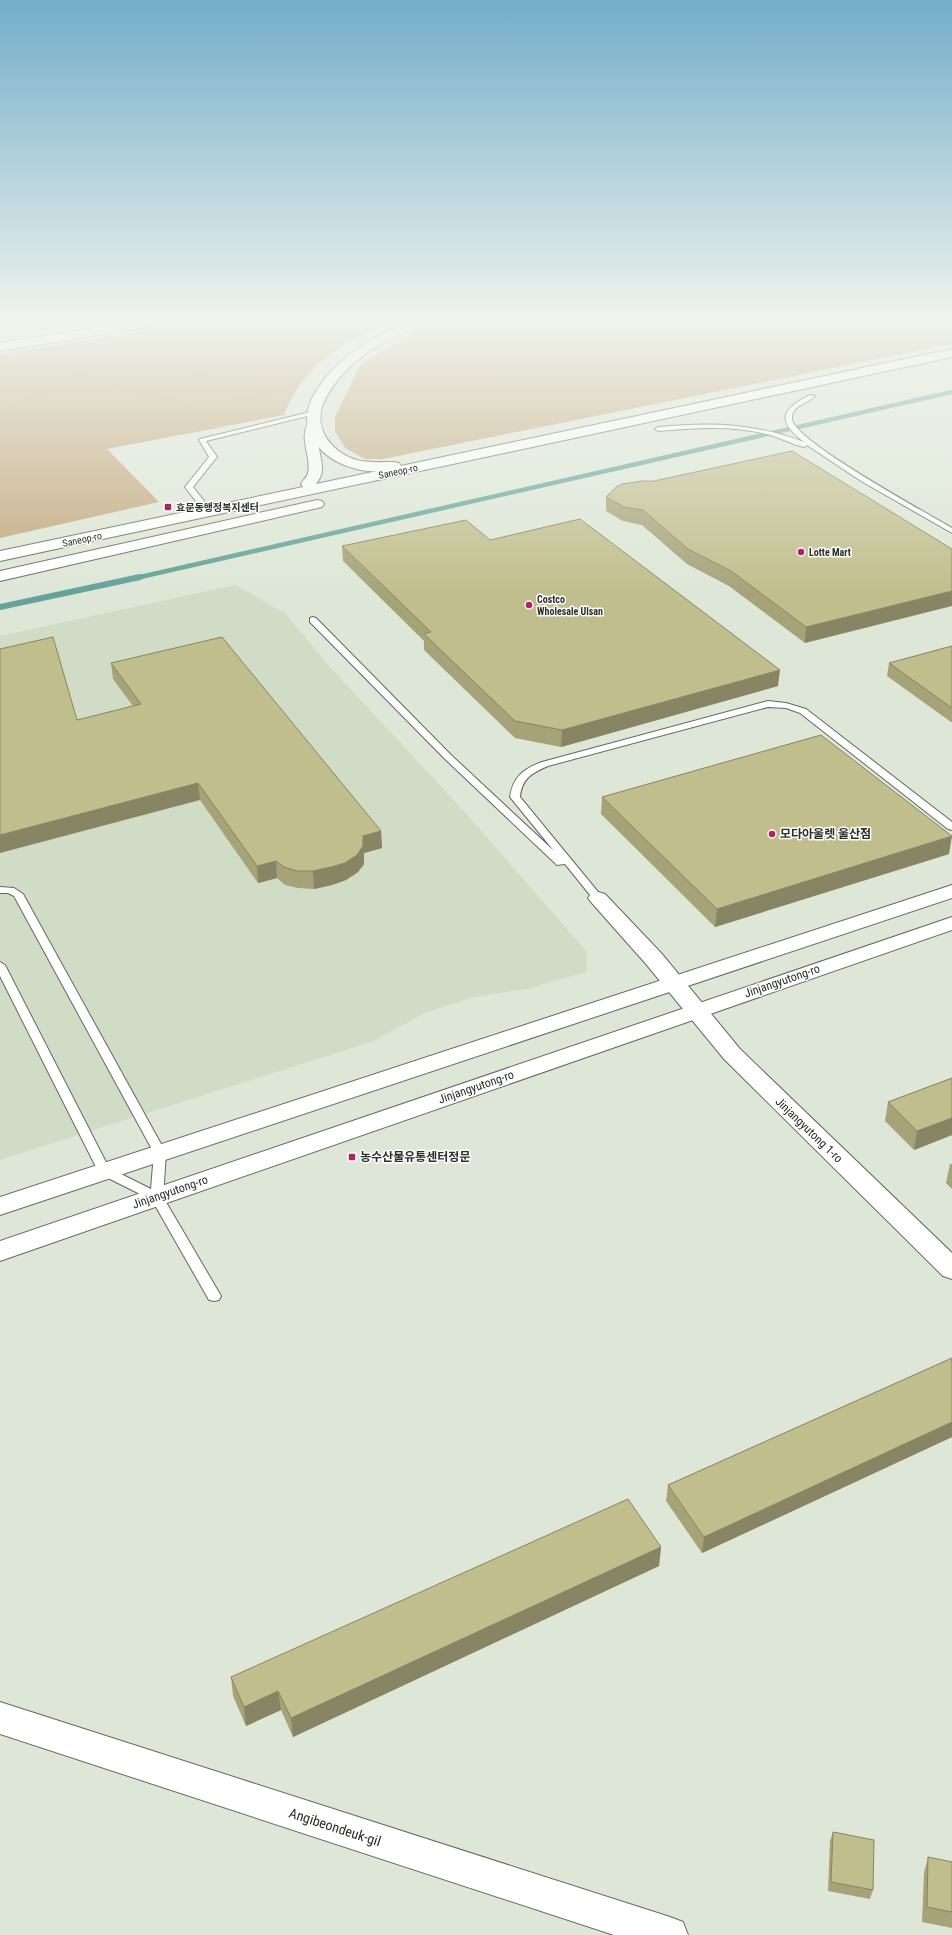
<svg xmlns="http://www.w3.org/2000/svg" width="952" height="1935" font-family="'Roboto Condensed','Noto Sans KR',sans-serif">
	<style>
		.built { fill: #d0dcc6 }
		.forest { fill: #c3a77d }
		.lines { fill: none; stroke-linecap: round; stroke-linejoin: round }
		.stream-far1 { stroke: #64a29a; stroke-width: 4.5 }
		.stream { stroke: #64a29a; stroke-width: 6 }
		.service-casing { stroke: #626a5c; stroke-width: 2 }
		.minor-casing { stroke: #626a5c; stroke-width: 2 }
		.tertiary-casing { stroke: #626a5c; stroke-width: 2 }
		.secondary-casing { stroke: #626a5c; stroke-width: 2 }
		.path { stroke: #9ca397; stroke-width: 1.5; stroke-dasharray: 1.5 1.5; stroke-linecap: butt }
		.service { fill: #fff; fill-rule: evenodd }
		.minor { fill: #fff; fill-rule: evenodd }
		.tertiary { fill: #fff; fill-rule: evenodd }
		.secondary { fill: #fff; fill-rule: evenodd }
		.wall { fill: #a6a379 }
		.shaded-wall { fill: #878563 }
		.building { fill: #c1be8d; stroke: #878563 }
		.poi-dot { fill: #ad2364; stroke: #fff; stroke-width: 1.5 }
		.labels { text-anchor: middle; stroke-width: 3; stroke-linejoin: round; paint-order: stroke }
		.far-street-label { font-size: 10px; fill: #2b2e28; stroke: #fff }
		.far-poi-label { font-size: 10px; font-weight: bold; fill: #2b2e28; stroke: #fff; text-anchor: start }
		.poi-label { font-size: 12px; font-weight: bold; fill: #2b2e28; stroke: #fff; text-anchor: start }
		.street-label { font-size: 12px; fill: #2b2e28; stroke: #fff }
		.near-street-label { font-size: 14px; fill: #2b2e28; stroke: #fff }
	</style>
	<rect width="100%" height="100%" fill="#dee7d7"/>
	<g class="built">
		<polygon points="0,323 193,323 0,355"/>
		<polygon points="235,585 285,613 330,667 463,810 587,952 586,972 527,989 474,997 427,1012 371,1042 0,1160 0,636"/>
	</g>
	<g class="forest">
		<path d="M193 323H386C338 347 305 362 284 415L107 449 159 502 0 538V355Z"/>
		<polygon points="429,323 952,323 952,344 383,459 365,459 345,448 335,431 335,417 360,365"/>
	</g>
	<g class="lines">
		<polyline class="stream-far1" points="136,578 952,392"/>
		<polyline class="stream" points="0,607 140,577"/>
		<defs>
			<g id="service">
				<path d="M810 395 815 396C808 403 792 406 792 418 790 439 929 514 952 528V533L861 481 807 445 804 447C791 444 779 437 766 434 731 425 694 428 658 431L655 429 658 427C711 422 753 423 804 442 777 421 780 410 810 395Z"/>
				<polygon points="314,411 316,412 316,414 206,441 217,457 193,487 208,506 207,508 201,508 185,487 209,457 199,440 200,439"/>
				<path d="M313 617 316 618 451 755 554 851 510 797C513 777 523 769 542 762L768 701 786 703 806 709 952 822V830L948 829 800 713 786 708 768 707 548 766C532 773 522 778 520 797L603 898 602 900H594L565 864 557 865 445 759 310 622V618Z"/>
				<polygon points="0,887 14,888 23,894 166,1153 163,1197 221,1296 219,1300 214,1301 209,1300 152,1200 100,1174 98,1171 0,976 0,962 5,965 109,1168 151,1189 154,1153 14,896 8,893 0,893"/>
			</g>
			<polygon id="minor" points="598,892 605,894 662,954 740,1049 952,1253 952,1279 943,1276 724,1059 646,964 591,902 588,898 591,894"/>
			<g id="tertiary">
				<polygon points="124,323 153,323 147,327 0,351 0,343"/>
				<path d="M403 323H419C413 331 398 335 390 339 363 353 337 374 324 402 312 428 332 453 357 460 369 463 382 462 394 462L399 463 401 466 399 469C367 477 324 466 310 433 306 423 306 413 310 403 328 363 366 341 403 323Z"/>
				<polygon points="952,885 952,898 0,1215 0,1197"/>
				<polygon points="952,917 952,930 0,1261 0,1241"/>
				<polygon points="0,1702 670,1917 683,1922 688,1935 614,1935 0,1734"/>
			</g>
			<g id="secondary">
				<path d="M952 349V357L0 561V551L303 487 301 484C303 480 307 477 308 473 312 457 298 438 309 422H319L321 425C320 432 318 440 319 448 321 462 326 472 316 484Z"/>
				<polygon points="317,500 322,501 324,504 322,507 0,581 0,571"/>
			</g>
		</defs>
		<use href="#service" class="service-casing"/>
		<use href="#minor" class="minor-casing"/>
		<use href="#tertiary" class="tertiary-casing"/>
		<use href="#secondary" class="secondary-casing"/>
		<g class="path">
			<polyline points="136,343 193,345 213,350 230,347 245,340 251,330 271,323"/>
			<polyline points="74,374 184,404 237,400 290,385 301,377 312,375"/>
			<polyline points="171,400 175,394 177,383 200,372 217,356 213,350"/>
			<polyline points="0,406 18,403 73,377 87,350"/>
		</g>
		<use href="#service" class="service"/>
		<use href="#minor" class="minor"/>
		<use href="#tertiary" class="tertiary"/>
		<use href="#secondary" class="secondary"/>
	</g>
	<g class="wall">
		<polygon points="606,497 952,549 805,643 729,586 687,564 642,525 623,521 606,511"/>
		<polygon points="490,540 778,686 561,747 515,738 424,650 424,641 343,561 342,546"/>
		<polygon points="952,646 952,722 951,722 887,676 889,663"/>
		<polygon points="111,663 381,831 382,848 364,853 364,864 358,872 346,880 332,885 314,889 298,888 285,885 277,878 258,883 200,800 77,720 133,706 113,679"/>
		<polygon points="602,797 949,854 715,927 601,814"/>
		<polygon points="952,1078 952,1135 914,1150 885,1121 888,1102"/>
		<polygon points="950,1164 952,1164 952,1189 946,1183"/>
		<polygon points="952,1358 952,1437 702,1553 666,1501 668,1485"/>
		<polygon points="661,1547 659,1566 293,1737 281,1710 246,1726 233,1696 231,1677"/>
		<polygon points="833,1832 873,1890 870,1899 828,1891 830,1841"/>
		<polygon points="928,1857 952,1862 952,1928 922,1922 924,1873"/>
	</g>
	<g class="shaded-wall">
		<polygon points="952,591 952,606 805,643 806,627"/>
		<polygon points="780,670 778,686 561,747 562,730"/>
		<polygon points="198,783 200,800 0,853 0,835"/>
		<polygon points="381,831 382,848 364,853 364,864 358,872 346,880 332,885 314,889 313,871 363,836"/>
		<polygon points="952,836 949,854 715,927 717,909"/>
		<polygon points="276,861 277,878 258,883 257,866"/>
		<polygon points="952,1118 952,1135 914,1150 917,1131"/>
		<polygon points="952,1422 952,1437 702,1553 704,1537"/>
		<polygon points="661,1547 659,1566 293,1737 291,1718"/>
		<polygon points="278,1691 281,1710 246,1726 244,1707"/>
	</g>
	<g class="building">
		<polygon points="792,451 952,549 952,591 806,627 731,571 688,549 643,510 624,507 606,497 616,487 622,484 642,481 654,481"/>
		<polygon points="580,519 780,670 562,730 515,721 424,634 431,632 342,546 466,520 490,540"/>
		<polygon points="53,637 77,720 141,704 111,663 222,637 381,831 363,836 363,846 357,855 345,863 331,867 313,871 297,871 284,867 276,861 257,866 198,783 0,835 0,649"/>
		<polygon points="952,646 952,708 889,663"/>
		<polygon points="821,735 952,836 717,909 602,797"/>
		<polygon points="952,1078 952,1118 917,1131 888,1102"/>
		<polygon points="952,1358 952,1422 704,1537 668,1485"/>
		<polygon points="628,1499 661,1547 291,1718 278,1691 244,1707 231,1677"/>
		<polygon points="833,1832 874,1840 873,1890 831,1882"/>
		<polygon points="928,1857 952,1862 952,1912 927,1907"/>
	</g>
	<linearGradient id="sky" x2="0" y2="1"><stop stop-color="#73adc9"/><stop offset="0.54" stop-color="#f0f4ed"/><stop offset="1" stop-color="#f0f4ed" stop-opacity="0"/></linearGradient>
	<rect width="952" height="594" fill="url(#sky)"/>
	<g class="poi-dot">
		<rect x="164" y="503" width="8" height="8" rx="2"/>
		<circle cx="801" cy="552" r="4"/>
		<circle cx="529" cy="605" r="4"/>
		<circle cx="772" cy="834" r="4"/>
		<rect x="348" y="1153" width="8" height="8" rx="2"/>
	</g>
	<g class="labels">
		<g class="far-street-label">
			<text transform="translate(398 471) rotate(-12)" y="4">Saneop-ro</text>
			<text transform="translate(82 539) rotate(-12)" y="4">Saneop-ro</text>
		</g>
		<g class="far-poi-label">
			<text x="176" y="511">효문동행정복지센터</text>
			<text x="809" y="556">Lotte Mart</text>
			<text x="537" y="603">Costco<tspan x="537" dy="12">Wholesale Ulsan</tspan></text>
		</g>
		<g class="poi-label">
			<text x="780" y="838">모다아울렛 울산점</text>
			<text x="360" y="1161">농수산물유통센터정문</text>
		</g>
		<g class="street-label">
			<text transform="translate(782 981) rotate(-19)" y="4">Jinjangyutong-ro</text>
			<text transform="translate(476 1087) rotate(-19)" y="4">Jinjangyutong-ro</text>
			<text transform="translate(809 1130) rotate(44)" y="4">Jinjangyutong 1-ro</text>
			<text transform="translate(170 1192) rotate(-19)" y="4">Jinjangyutong-ro</text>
		</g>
		<g class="near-street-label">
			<text transform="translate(335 1827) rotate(18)" y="5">Angibeondeuk-gil</text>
		</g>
	</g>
</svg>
